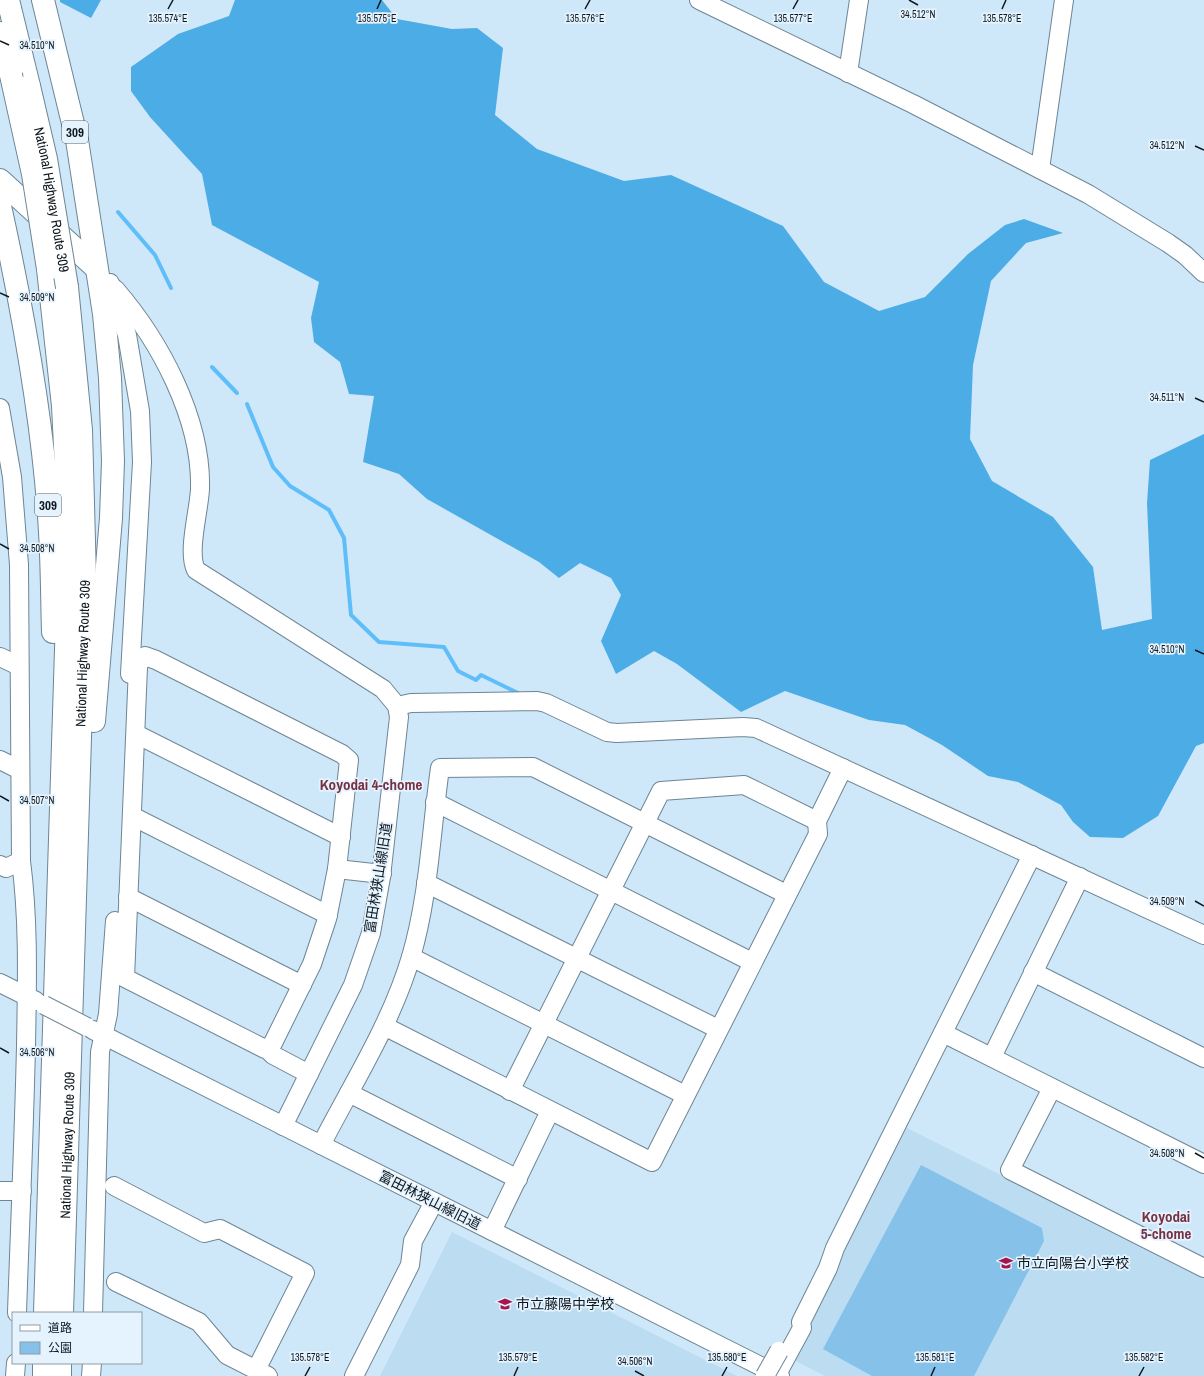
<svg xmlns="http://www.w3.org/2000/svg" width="1204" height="1376" font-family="'Archivo Narrow','Noto Sans JP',sans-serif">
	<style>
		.built { fill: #bcdcf2 }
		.green { fill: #85c1e9 }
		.forest { fill: #4cace6 }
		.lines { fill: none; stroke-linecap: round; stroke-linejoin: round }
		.stream { stroke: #5fbef9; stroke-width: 4 }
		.minor-casing { stroke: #6d8595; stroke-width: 20 }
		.major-casing { stroke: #6d8595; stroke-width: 24 }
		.highway-casing { stroke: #6d8595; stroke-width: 24 }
		.minor { stroke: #fff; stroke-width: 18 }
		.major { stroke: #fff; stroke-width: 22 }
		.highway { stroke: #fff; stroke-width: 22 }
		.minor-bridge-casing { stroke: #6d8595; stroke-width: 20; stroke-linecap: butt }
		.highway-bridge-casing { stroke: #6d8595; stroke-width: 24; stroke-linecap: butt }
		.minor-bridge { stroke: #fff; stroke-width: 18 }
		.highway-bridge { stroke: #fff; stroke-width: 22 }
		.ticks { fill: none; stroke: #0f181f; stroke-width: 1.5 }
		.labels { text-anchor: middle; stroke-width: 3.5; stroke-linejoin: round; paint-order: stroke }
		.shield { fill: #e4f3fe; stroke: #4f5a62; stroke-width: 1 }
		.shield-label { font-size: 13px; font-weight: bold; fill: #0f181f }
		.street-label { font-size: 14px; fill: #0f181f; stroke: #e4f3fe }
		.poi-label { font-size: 14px; fill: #0f181f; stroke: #e4f3fe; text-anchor: start }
		.neighbourhood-label { font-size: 15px; font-weight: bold; fill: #763042; stroke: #e4f3fe }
		.ticks-label { font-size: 10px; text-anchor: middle; fill: #0f181f; stroke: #e4f3fe; stroke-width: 3.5; stroke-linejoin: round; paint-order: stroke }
	</style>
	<rect width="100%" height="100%" fill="#cee8f9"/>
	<g class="built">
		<polygon points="903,1126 1204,1277 1204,1376 825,1376 794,1360 844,1248"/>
		<polygon points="452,1232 737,1376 380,1376"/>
	</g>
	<polygon class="green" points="921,1165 1042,1228 1044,1241 974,1376 872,1376 823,1349"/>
	<g class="forest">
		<polygon points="60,0 101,0 91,18 60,2"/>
		<polygon points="235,0 382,0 397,19 452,29 477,28 503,48 495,115 537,149 624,181 671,175 783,226 824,282 879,311 925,297 968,254 1005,225 1024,219 1063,233 1026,243 991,281 973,365 970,439 992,481 1053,517 1093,567 1102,630 1152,619 1147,503 1150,460 1204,434 1204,743 1196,746 1158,816 1123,838 1090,837 1073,822 1061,805 1018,782 988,776 942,745 905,725 869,720 785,691 741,712 677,664 654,651 616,674 601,641 621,595 611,578 580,563 559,578 539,562 427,499 399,474 363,462 374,396 349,394 340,362 314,342 311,318 319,282 212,225 202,174 150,117 131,91 131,67 178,34 229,16"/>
	</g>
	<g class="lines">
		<g class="stream">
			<polyline points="118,212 155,255 171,288"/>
			<polyline points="212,367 237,393"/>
			<polyline points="247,404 273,467 290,486 329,510 344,538 351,615 379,642 444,647 458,671 476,680 481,675 520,694"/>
		</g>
		<defs>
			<g id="minor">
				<polyline points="699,0 913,104 1088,194 1168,243 1185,255 1204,273"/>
				<polyline points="848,73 859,0"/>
				<polyline points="1040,169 1064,0"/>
				<polyline points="110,283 127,335 140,411 142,462 130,674"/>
				<path d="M115 289C160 341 202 419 200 489 199 511 187 552 196 570L383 689 397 706 399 717 381 877 371 933 353 985 283 1126"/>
				<path d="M0 408 12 477 19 565 21 861C29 922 27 985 26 1046 24 1135 20 1224 17 1313"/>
				<polyline points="0,657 19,666"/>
				<polyline points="397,706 411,703 537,701 546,703 607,732 617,733 743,727 756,728 1204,935"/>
				<polyline points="136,734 341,837"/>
				<polyline points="0,760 20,770"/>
				<polyline points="435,802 752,962"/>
				<polyline points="132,816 328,915"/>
				<polyline points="0,865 6,868 21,861"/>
				<polyline points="337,869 382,874"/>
				<polyline points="426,883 718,1029"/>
				<polyline points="128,897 302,985"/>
				<polyline points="411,957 685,1095"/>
				<polyline points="1033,972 1204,1058"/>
				<polyline points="0,983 36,1001"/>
				<polyline points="384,1026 652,1162 818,834 817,821 843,768"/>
				<polyline points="93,1030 780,1376"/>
				<polyline points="943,1033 1204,1164"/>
				<polyline points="267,1049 273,1043 312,964 327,919 337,869 349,760 342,754 156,660 145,656 141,658 138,667 125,978 265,1049 267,1049 273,1055 309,1074"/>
				<polyline points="992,1057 1080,877"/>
				<polyline points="1052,1088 1010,1170 1204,1268"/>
				<polyline points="510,1091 661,791 744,785 817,821"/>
				<polyline points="349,1093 518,1179"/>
				<path d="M321 1145C353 1083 391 1024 411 957 429 896 431 831 440 768L533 767 786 894"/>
				<polyline points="114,1186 204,1233 220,1229 305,1273 256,1370"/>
				<polyline points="0,1191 22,1191"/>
				<polyline points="492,1231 550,1111"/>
				<polyline points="116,1282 199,1322 227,1355 268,1376"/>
				<polyline points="93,1313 100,1052 108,1014 115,921"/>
				<polyline points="15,1376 16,1363"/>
				<polyline points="91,1376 92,1363"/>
				<polyline points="354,1376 410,1265 413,1241 434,1202"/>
				<polyline points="776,1376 802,1328 801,1322 828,1268 835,1248 1032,855"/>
			</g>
			<polyline id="major" points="0,180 95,267"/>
			<g id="highway">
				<polyline points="8,0 29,86"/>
				<polyline points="43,0 77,140 104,314 110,378 113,461 111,518 94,721"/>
				<polyline points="0,33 11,75"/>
				<path d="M0 206C23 311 44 424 50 532 52 565 52 598 53 632"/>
				<polyline points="45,1313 67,618 68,508 63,406 48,269"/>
				<path id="s1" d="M62 1313 85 578 81 430 67 287"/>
				<polyline points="44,1376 44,1363"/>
				<polyline points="60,1376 60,1363"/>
			</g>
		</defs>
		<use href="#minor" class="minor-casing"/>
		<use href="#major" class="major-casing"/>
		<use href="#highway" class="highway-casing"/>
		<use href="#minor" class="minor"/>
		<use href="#major" class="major"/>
		<use href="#highway" class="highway"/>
		<defs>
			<g id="minor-bridge">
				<polyline points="44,1005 87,1027"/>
				<polyline points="765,1376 779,1351"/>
			</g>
			<g id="highway-bridge">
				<polyline points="11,75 33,174 48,269"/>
				<path id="s2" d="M29 86 46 159 67 287"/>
			</g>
		</defs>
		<use href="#minor-bridge" class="minor-bridge-casing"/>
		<use href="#highway-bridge" class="highway-bridge-casing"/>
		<use href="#minor-bridge" class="minor-bridge"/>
		<use href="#highway-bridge" class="highway-bridge"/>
	</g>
	<path class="ticks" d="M909 0 918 5M168 9 173 0M377 9 381 0M585 9 590 0M793 9 798 0M1002 9 1006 0M0 41 9 45M1195 146 1204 150M0 293 9 297M1195 398 1204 402M0 544 9 549M1195 650 1204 654M0 796 9 801M1195 901 1204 906M0 1048 9 1053M1195 1153 1204 1158M635 1371 644 1376M305 1376 310 1367M514 1376 518 1367M722 1376 727 1367M931 1376 935 1367M1139 1376 1144 1367"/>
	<defs>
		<symbol id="school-bare" viewBox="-9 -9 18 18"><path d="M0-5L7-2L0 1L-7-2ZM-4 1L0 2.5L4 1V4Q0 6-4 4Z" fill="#a8154d" stroke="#e4f3fe" stroke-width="2.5" paint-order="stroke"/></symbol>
	</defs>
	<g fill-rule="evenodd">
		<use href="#school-bare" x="996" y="1253" width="20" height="20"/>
		<use href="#school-bare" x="495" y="1294" width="20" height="20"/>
	</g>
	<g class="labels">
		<g class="shield">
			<rect x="62" y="121" width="26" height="22" rx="3"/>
			<rect x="35" y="494" width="26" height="22" rx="3"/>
		</g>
		<g class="shield-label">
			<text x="75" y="137">309</text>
			<text x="48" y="510">309</text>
		</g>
		<g class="street-label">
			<text dy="5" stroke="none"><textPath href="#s2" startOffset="116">National Highway Route 309</textPath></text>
			<text dy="5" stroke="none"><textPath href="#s1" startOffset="660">National Highway Route 309</textPath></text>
			<text transform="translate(378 878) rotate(-81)" y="5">富田林狭山線旧道</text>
			<text dy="5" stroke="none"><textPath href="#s1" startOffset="168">National Highway Route 309</textPath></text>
			<text transform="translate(430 1200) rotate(27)" y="5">富田林狭山線旧道</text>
		</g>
		<g class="poi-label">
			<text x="1017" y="1268">市立向陽台小学校</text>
			<text x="516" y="1309">市立藤陽中学校</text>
		</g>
		<g class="neighbourhood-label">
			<text x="371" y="790">Koyodai 4-chome</text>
			<text x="1166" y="1222">Koyodai<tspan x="1166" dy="17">5-chome</tspan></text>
		</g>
	</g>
	<g class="ticks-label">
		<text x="918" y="18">34.512°N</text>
		<text x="168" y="22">135.574°E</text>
		<text x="377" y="22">135.575°E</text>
		<text x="585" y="22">135.576°E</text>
		<text x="793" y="22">135.577°E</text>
		<text x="1002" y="22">135.578°E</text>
		<text x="37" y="49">34.510°N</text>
		<text x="1167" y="149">34.512°N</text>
		<text x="37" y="301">34.509°N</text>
		<text x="1167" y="401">34.511°N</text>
		<text x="37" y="552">34.508°N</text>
		<text x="1167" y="653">34.510°N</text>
		<text x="37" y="804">34.507°N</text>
		<text x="1167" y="905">34.509°N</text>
		<text x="37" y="1056">34.506°N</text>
		<text x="1167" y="1157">34.508°N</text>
		<text x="310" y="1361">135.578°E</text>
		<text x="518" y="1361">135.579°E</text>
		<text x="727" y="1361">135.580°E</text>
		<text x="935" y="1361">135.581°E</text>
		<text x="1144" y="1361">135.582°E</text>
		<text x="635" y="1365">34.506°N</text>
	</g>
	<rect x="12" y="1312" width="130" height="52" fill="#e4f3fe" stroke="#8f9ba5"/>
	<rect x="20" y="1325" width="20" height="6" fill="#ffffff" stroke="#8f9ba5"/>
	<text x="48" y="1332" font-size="12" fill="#0f181f">道路</text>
	<rect x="20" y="1342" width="20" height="12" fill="#85c1e9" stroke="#8f9ba5"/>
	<text x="48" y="1352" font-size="12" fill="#0f181f">公園</text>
</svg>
